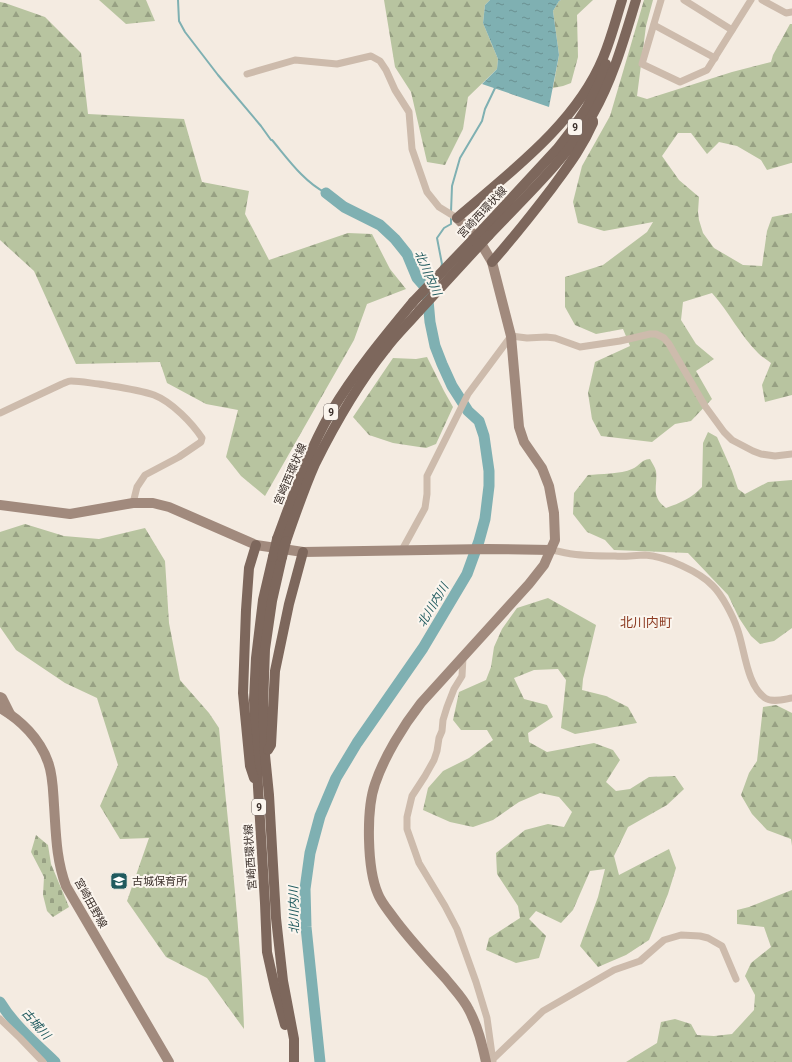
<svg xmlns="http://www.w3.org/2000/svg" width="792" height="1062" font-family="Roboto,'Noto Sans JP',sans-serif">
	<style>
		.forest { fill: url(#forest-firs) }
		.cemetery { fill: url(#cemetery-stones) }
		.water { fill: url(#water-ripples) }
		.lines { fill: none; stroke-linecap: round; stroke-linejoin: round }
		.stream { stroke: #7fb0b2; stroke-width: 2 }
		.river { stroke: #7fb0b2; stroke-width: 11 }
		.street { stroke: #cdbbac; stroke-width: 7 }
		.secondary { stroke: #a18a7d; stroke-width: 10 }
		.primary { stroke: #7d675c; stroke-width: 10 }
		.primary-bridge { stroke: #7d675c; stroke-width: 10 }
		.labels { text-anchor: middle; stroke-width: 4; stroke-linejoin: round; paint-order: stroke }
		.shield { fill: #fbf5ee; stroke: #756b66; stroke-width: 1 }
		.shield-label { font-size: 10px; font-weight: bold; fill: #3b302b }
		.street-label { font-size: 11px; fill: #3b302b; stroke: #fbf5ee }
		.poi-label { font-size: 11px; fill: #3b302b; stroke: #fbf5ee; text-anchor: start }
		.water-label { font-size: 12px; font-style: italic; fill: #1f5a5e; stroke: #fbf5ee }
		.quarter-label { font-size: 13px; fill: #8c3b22; stroke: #fbf5ee }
	</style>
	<defs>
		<pattern id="forest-firs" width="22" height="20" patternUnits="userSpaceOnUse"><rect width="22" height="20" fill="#b8c4a0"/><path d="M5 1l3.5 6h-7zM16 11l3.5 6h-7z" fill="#97a083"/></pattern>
		<pattern id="cemetery-stones" width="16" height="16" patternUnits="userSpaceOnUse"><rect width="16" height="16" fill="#b8c4a0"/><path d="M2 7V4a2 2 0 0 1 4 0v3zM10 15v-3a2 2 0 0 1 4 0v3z" fill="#97a083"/></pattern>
		<pattern id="water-ripples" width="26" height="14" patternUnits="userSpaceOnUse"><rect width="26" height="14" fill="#7fb0b2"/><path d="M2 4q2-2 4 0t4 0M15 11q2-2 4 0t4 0" fill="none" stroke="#699091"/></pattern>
	</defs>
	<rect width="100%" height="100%" fill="#f4ebe1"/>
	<g class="forest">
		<polygon points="99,0 146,0 155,21 126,24"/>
		<polygon points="384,0 490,0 485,5 483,23 498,59 497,69 468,97 463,129 445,165 427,162 411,92 395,67"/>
		<polygon points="561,0 593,0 577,15 578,57 571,83 563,86 553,88 559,55 553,11 559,1"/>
		<path d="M644 0H653L646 26 637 96 647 99 732 72 771 62 773 55 790 24H792V163H791L767 170 761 160 737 146 719 142 707 154 691 133H678L662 156 679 180 699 197 698 212 699 220 703 233 714 248 743 265 762 266 767 231 772 217 792 213V395L765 402 762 385 771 363C767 360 762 357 758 353 740 335 729 312 712 293L683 302 681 320 696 344 714 359 696 371 712 399 691 421 675 424 652 442 601 436 592 419 588 393 595 362 630 346 623 329 596 334 575 325 565 307V277L603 265 647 232 653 222 604 231 578 223 573 202 582 166 610 116Z"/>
		<polygon points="0,2 5,3 45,17 81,53 88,114 184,119 202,182 249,191 245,214 269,260 348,233 372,234 390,269 406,289 367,304 354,340 265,496 241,476 226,457 238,410 206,404 167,383 160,362 76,364 34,271 0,240"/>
		<polygon points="427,357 444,391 453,407 436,444 426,448 393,443 369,435 353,417 393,358 416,359"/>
		<path d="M708 432 717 437 732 471 738 489 745 494 768 482 792 480V628L774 641 760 644 751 636 739 618 728 595 688 553 614 550 605 540 587 532 573 514 574 493 588 475C600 474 621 474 632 469 640 466 640 460 650 459 652 463 655 467 656 471 658 486 650 496 666 508 680 503 692 498 702 487L703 443Z"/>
		<path d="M25 524 64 536 99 539 145 528 165 561 169 623 180 680 209 713 219 728C228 828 241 929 244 1029L207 978 166 957 127 901 149 838 120 839 100 806 118 765 97 698 65 683 16 650 0 627V532Z"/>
		<polygon points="548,598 596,625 583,679 582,690 606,696 628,707 637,723 575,734 561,728 566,680 558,669 534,670 514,678 524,699 547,705 553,717 528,733 529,742 547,752 594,743 613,750 620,760 606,782 616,791 630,789 649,777 675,776 684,789 667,805 628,827 614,856 619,875 669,849 676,868 668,894 649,940 626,955 598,967 580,946 598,897 605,869 590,871 573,910 561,923 536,911 529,919 546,936 539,958 516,963 486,950 489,938 520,918 518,906 497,874 496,853 525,830 548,824 564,827 572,812 559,797 540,793 519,802 493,820 473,827 450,822 423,810 428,788 443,771 469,758 493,740 487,730 461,730 453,720 459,692 486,680 491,667 494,647 502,629 517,608"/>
		<polygon points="776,705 792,713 792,846 791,839 767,830 752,814 741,795 749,773 757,761 763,707"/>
		<polygon points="792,890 792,1062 626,1062 657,1043 661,1022 675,1019 691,1024 697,1035 714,1036 732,1034 754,1010 755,995 745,976 751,963 771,947 764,927 737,924 737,910 749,907"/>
	</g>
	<polygon class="cemetery" points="36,835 48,845 51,864 69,907 53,917 47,911 43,895 44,877 31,852"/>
	<polygon class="water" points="490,0 561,0 559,1 553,11 559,55 549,107 482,84 497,69 498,59 483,23 485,5"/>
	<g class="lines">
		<g class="stream">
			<path d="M178 0 179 21 185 32 218 75 261 126 271 140H272C288 159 304 182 326 193"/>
			<polyline points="451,212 452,186 460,158 482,121 485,109 496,86"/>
			<polyline points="441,267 442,264 437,238 444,228 451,224 451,216"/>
		</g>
		<g class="river">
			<path d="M0 1002C14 1025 35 1043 55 1062"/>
			<polyline points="320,1062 306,927 305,889 310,853 320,816 336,778 357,743 423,648 467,574 479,541 485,519 489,486 489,471 484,436 479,421 468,411 452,386 442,364 435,346 430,322 428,300 424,286 417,278 407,254 395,239 380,225 344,207 326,193"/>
		</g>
		<g class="street">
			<polyline points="661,0 642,64 680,82 707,70 751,0"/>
			<polyline points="684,0 732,30"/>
			<polyline points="762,0 786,13 792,12"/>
			<polyline points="654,25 715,58"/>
			<polyline points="247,74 295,60 337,64 371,56 380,61 386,70 395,90 409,112 412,149 427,192 439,207 457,218"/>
			<path d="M0 413 62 384C65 383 68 381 71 381 80 381 90 383 99 384 117 387 137 389 154 395 172 402 192 423 202 438L201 442 179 457 145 475 137 487 133 503"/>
			<polyline points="402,550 425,508 427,494 427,476 468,394 511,336 527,338 546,337 555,338 580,347 620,341 650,334 656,334 664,338 669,344 705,406 724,432 732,440 753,451 761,454 775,456 792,454"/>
			<path d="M551 550C558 551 565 553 572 554 586 556 601 556 615 556 625 557 635 555 645 555 665 556 700 572 713 586 722 595 733 616 737 628 745 649 746 684 765 698 772 703 785 699 792 698"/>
			<polyline points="463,657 462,676 454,689 447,707 443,720 442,731 439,738 437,751 434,760 425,776 412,796 407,817 407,829 419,863 445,906 457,929 476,982 487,1018 493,1062"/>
			<polyline points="0,1019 20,1038 43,1062"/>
			<polyline points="493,1059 543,1011 614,970 640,961 664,940 681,935 700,936 708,938 722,946 736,979"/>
		</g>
		<g class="secondary">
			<path d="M457 218 479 240 492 262 511 336 519 427 524 442 542 468 549 486 554 513 555 540 544 565 529 584 421 703C403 726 384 757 375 784 366 810 367 869 378 894 381 902 388 910 393 917 409 939 428 959 446 979 454 989 464 999 469 1010 478 1027 482 1044 486 1062"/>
			<polyline points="0,505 70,514 133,503 153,503 169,507 256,545 303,552 487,549 551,550"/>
			<polyline points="0,697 2,698 10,714"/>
			<path d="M0 708C21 720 40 739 48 762 53 775 53 791 54 805 56 834 56 859 66 886L169 1062"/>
		</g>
		<g class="primary">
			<path d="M457 218C509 173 576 124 603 58 611 39 616 19 622 0"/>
			<polyline points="483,229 557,149 574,127 587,107 600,81 606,64"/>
			<path d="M489 235C524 198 567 158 593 114 613 79 624 39 636 0"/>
			<path d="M492 262C513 238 533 213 552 188 568 166 582 148 593 123V121"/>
			<path d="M277 539C293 496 308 452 331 412 355 372 384 337 413 302"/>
			<path d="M286 541C295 515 304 489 315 464 335 424 357 385 385 350 395 336 408 324 419 311"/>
			<polyline points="273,557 263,600 256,658 254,700 258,787 265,903 267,952 275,988 285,1025"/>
			<polyline points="282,557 272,601 265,649 263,706 265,755 269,795 276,918 283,981 294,1039 294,1062"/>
			<polyline points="268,750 271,745 275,671 289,604 303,552"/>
			<polyline points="254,778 250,766 243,693 246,610 249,568 256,545"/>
		</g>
		<g class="primary-bridge">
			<polyline points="413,302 483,229"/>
			<polyline points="419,311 489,235"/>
			<polyline points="273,557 277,539"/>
			<polyline points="282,557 286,541"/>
		</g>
	</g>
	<defs>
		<symbol id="school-square" viewBox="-11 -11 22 22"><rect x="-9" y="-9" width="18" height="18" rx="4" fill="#1f5a5e" stroke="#fbf5ee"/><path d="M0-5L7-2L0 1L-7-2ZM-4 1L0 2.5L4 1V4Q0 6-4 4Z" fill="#fff"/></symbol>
	</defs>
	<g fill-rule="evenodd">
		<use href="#school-square" x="109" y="871" width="20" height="20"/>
	</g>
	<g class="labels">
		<g class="shield">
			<rect x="568" y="119" width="14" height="16" rx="3"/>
			<rect x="324" y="404" width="14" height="16" rx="3"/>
			<rect x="252" y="799" width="14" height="16" rx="3"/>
		</g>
		<g class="shield-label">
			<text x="575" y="131">9</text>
			<text x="331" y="416">9</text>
			<text x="259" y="811">9</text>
		</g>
		<g class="street-label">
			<text transform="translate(482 212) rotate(-47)" y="4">宮崎西環状線</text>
			<text transform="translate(290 474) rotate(-67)" y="4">宮崎西環状線</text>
			<text transform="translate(250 857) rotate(-94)" y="4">宮崎西環状線</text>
			<text transform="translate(91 903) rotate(61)" y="4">宮崎田野線</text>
		</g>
		<g class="poi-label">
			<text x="132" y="885">古城保育所</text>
		</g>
		<g class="water-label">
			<text transform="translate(428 273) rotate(66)" y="4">北川内川</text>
			<text transform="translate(433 605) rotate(-59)" y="4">北川内川</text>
			<text transform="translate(294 910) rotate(-91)" y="4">北川内川</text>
			<text transform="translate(36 1024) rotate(48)" y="4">古城川</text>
		</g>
		<g class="quarter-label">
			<text x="646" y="627">北川内町</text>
		</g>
	</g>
</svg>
